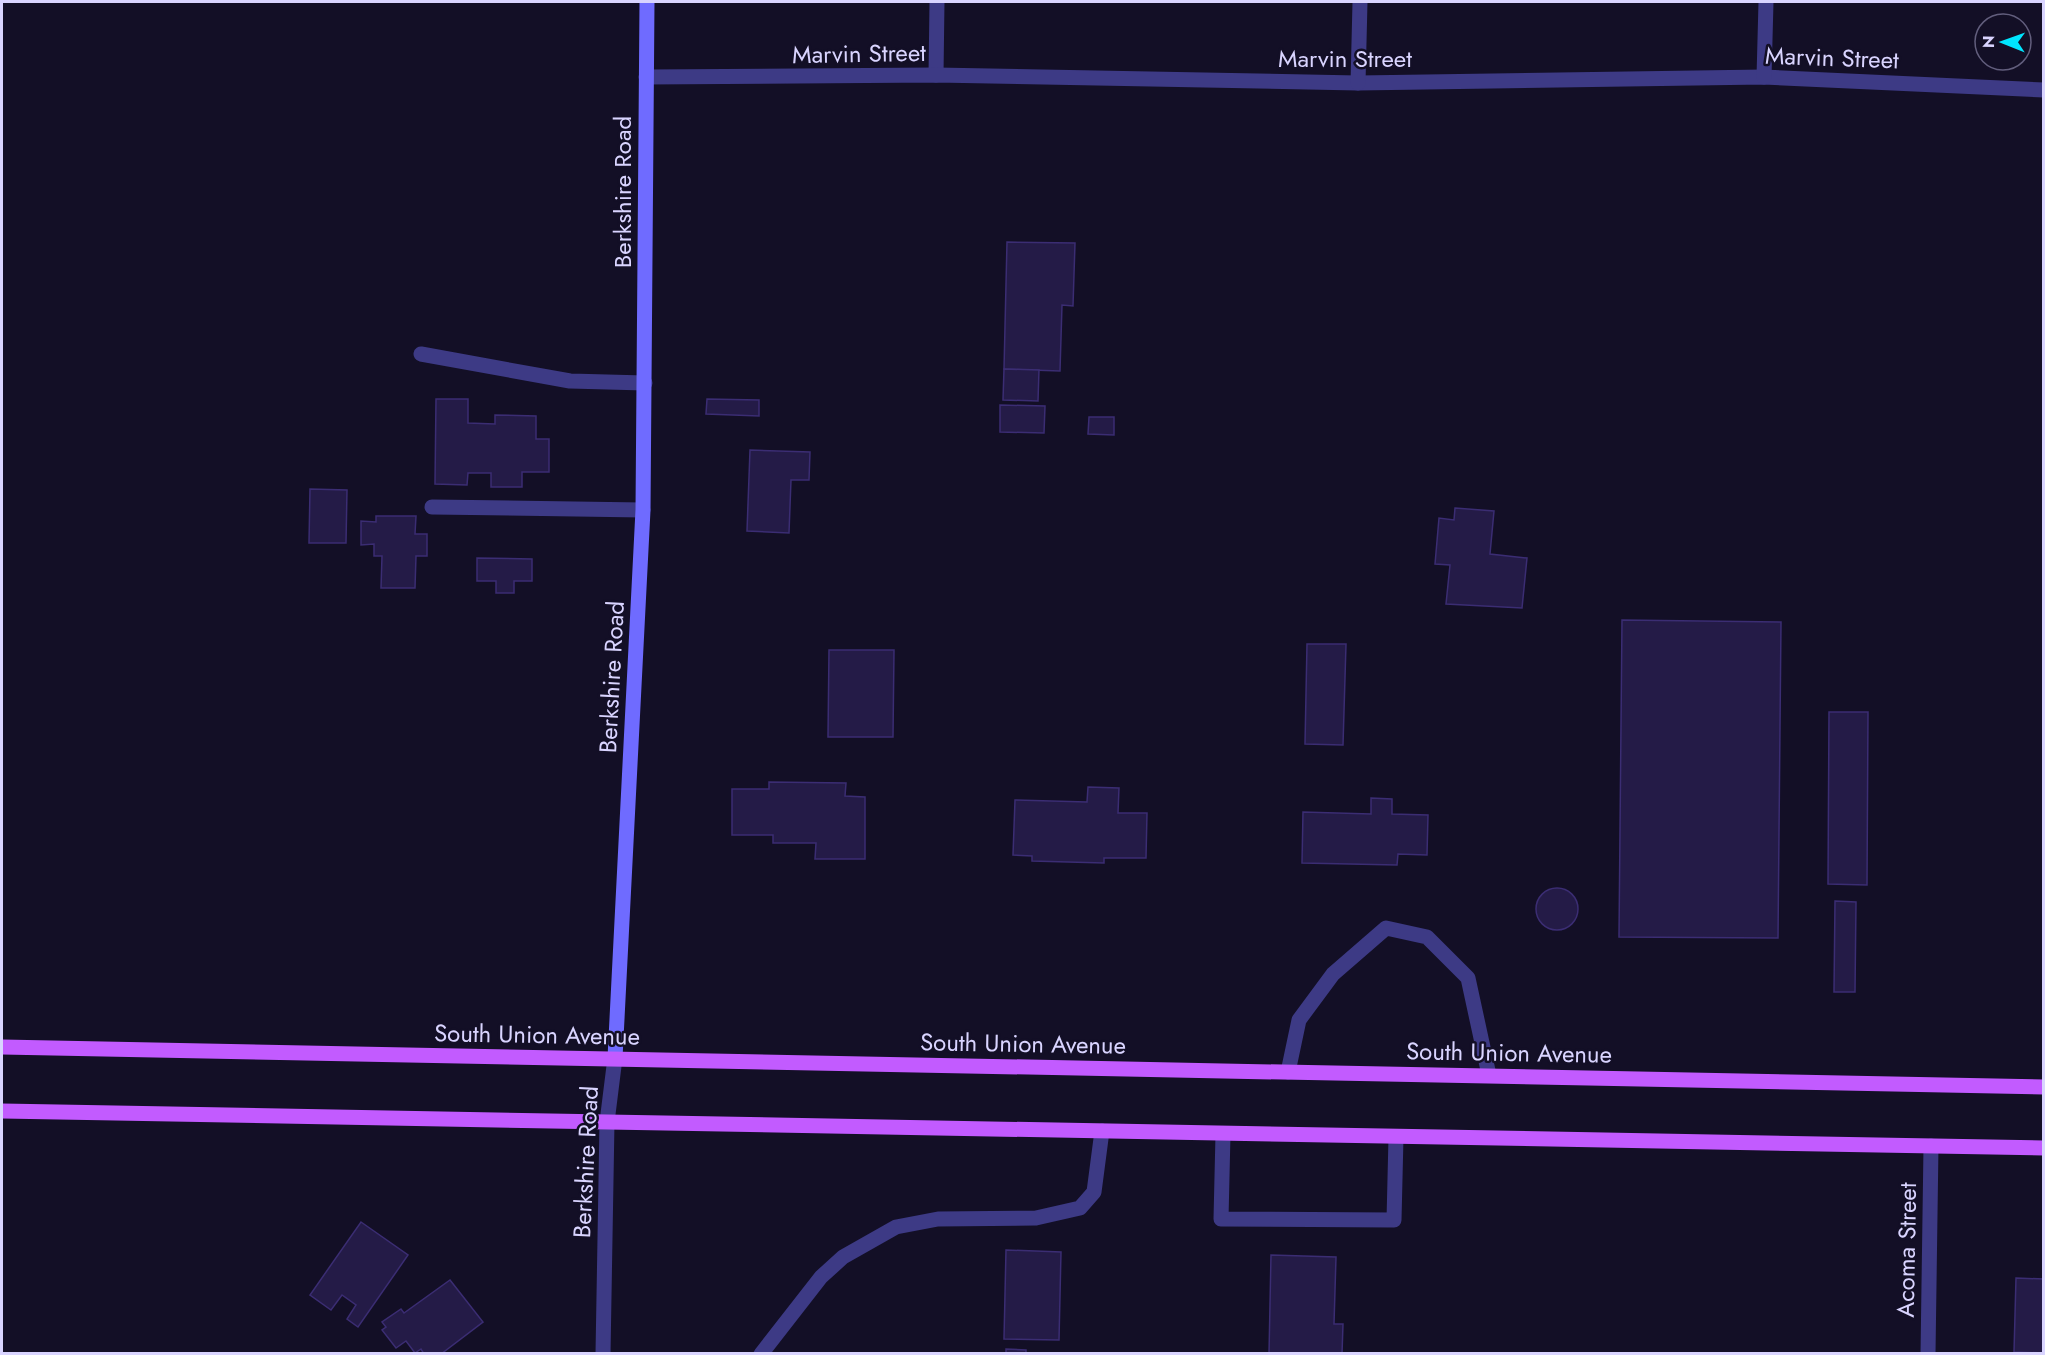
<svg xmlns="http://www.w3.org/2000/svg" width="2045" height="1355" font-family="Jost,sans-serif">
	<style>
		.building { fill: #241b47; stroke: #3b2d73; stroke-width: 1.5 }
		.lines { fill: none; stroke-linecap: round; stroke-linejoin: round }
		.lane { stroke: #3d3a85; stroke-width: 15 }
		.street { stroke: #3d3a85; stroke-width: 15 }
		.secondary { stroke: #6f6bff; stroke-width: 15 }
		.primary { stroke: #c25bff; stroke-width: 15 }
		.labels { text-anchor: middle; stroke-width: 5; stroke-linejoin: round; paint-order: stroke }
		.street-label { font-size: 24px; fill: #d9d4ff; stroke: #130f26 }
	</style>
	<rect width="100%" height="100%" fill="#130f26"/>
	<g class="building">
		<polygon points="1007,242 1075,243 1073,306 1062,305 1060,371 1004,369"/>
		<polygon points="1004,369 1039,370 1038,401 1003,400"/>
		<polygon points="436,399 468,399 468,423 495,424 495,415 536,416 536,439 549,439 549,472 522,472 522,487 491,487 491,473 468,473 467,485 435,484"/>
		<polygon points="707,399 759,400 759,416 706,414"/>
		<polygon points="1000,405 1045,406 1044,433 1000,432"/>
		<polygon points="1089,417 1114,417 1114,435 1088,434"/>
		<polygon points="750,450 810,452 809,480 791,480 789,533 747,531"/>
		<polygon points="310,489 347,490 346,543 309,543"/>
		<polygon points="1455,508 1494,511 1490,554 1527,558 1522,608 1446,604 1450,565 1435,564 1439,518 1454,520"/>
		<polygon points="376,516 416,516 415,534 427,534 427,556 416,556 415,588 381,588 382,556 374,556 374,544 361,545 361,521 376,522"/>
		<polygon points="477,558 532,559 532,581 514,581 514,593 496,593 496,581 477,581"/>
		<polygon points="1622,620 1781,622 1778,938 1619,937"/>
		<polygon points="1307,644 1346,644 1343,745 1305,744"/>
		<polygon points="829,650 894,650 893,737 828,737"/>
		<polygon points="1829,712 1868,712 1867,885 1828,884"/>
		<polygon points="769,782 846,783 845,796 865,797 865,859 815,859 816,843 773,843 773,835 732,835 732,789 769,789"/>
		<polygon points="1088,787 1119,788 1118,813 1147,813 1146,858 1104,858 1104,863 1032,861 1032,856 1013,855 1015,800 1087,802"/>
		<polygon points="1371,798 1392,799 1392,814 1428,815 1427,855 1398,854 1397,865 1302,863 1303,812 1371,814"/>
		<circle cx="1557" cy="909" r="21"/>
		<polygon points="1835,901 1856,902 1855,992 1834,992"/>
		<polygon points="361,1222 408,1255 358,1327 347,1319 356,1305 342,1295 331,1310 310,1295"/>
		<polygon points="1006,1250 1061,1252 1059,1340 1004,1339"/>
		<polygon points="1271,1255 1336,1257 1334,1324 1343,1324 1342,1354 1269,1354"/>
		<polygon points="2016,1278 2044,1279 2044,1353 2014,1352"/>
		<polygon points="450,1280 483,1322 441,1354 424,1354 421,1349 415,1353 406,1341 396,1348 382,1330 386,1327 382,1322 401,1309 404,1313"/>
		<polygon points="1006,1349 1026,1350 1026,1354 1006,1354"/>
	</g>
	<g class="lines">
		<g class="lane">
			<polyline points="421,354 570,381 645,383"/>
			<polyline points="432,507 643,510"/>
			<polyline points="1288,1072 1299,1020 1333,974 1386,928 1427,937 1468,978 1489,1075"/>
			<polyline points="1223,1134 1221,1219 1394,1220 1396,1137"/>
			<polyline points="761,1354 821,1277 843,1257 896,1227 938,1219 1036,1218 1080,1208 1094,1192 1102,1131"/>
		</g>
		<g class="street">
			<polyline points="936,75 937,2"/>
			<polyline points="646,77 936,75 1358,83 1764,77 2044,90"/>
			<polyline points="1764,77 1766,2"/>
			<polyline points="1358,83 1360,2"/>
			<polyline points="603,1354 607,1122 615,1058"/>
			<polyline points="1928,1354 1931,1146"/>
		</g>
		<polyline class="secondary" points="615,1058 643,510 647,2"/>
		<g class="primary">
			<polyline points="2,1047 2044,1087"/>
			<polyline points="2,1111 2044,1148"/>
		</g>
	</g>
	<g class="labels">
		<g class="street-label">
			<text transform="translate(859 54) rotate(-1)" y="8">Marvin Street</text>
			<text transform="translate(1832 58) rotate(2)" y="8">Marvin Street</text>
			<text x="1345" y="67">Marvin Street</text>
			<text transform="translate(623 192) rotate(-90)" y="8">Berkshire Road</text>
			<text transform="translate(612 677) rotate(-87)" y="8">Berkshire Road</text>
			<text transform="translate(537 1035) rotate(1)" y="8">South Union Avenue</text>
			<text transform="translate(1023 1044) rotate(1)" y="8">South Union Avenue</text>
			<text transform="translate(1509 1053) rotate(1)" y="8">South Union Avenue</text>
			<text transform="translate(586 1162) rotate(-87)" y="8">Berkshire Road</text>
			<text transform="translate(1907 1250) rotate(-89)" y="8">Acoma Street</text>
		</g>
	</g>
	<rect width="2045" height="1355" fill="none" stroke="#d9d4ff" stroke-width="6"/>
	<g transform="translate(2003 42) rotate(271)"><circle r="28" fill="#130f26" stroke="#625e7d" stroke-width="1.5"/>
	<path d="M0-4.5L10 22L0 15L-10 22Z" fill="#00e5ff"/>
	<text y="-9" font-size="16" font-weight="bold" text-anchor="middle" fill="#d9d4ff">N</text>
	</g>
</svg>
